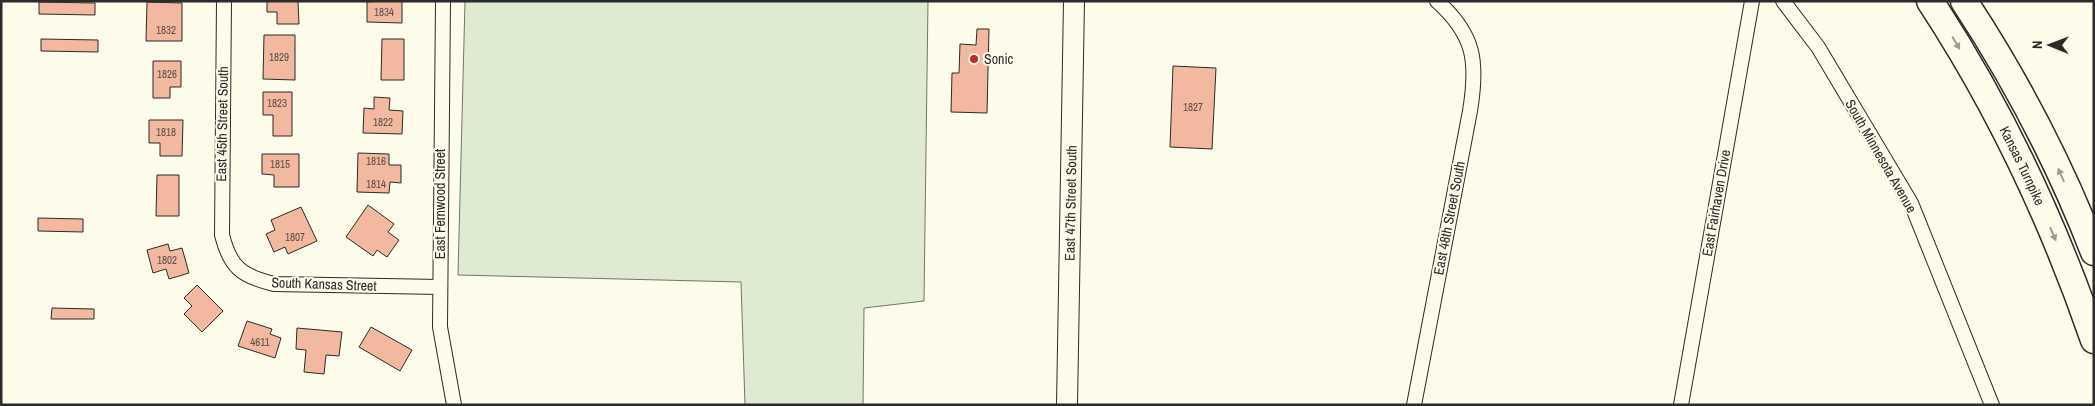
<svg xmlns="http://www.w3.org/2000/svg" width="2095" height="406" font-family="'Archivo Narrow',sans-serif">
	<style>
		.green { fill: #deebd1; stroke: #74746e }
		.building { fill: #f2b8a0; stroke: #2b2b2b }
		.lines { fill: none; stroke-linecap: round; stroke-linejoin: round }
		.minor-casing { stroke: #2b2b2b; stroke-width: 16 }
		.secondary-casing { stroke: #2b2b2b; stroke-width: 22 }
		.motorway-casing { stroke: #2b2b2b; stroke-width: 29 }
		.minor { stroke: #fdfbea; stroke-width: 14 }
		.secondary { stroke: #fdfbea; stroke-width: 20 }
		.motorway { stroke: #fdfbea; stroke-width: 26 }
		.oneway { fill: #9e9d94 }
		.poi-dot { fill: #c62828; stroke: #fdfbea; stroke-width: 2 }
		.labels { text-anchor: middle; stroke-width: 4; stroke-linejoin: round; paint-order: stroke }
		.number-label { font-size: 11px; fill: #5d4e48 }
		.poi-label { font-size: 14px; fill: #2b2b2b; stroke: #fdfbea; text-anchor: start }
		.street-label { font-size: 14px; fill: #2b2b2b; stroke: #fdfbea }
	</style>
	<rect width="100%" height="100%" fill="#fdfbea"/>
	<polygon class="green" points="465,1 928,1 924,301 864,308 863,405 745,405 741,282 458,275"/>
	<g class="building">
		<polygon points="267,1 298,1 299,24 277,24 277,12 267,12"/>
		<polygon points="378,1 402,1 402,23 367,22 367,2"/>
		<polygon points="39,2 95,3 95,15 39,14"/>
		<polygon points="147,2 182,3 182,41 146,41"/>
		<polygon points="977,29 989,29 987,113 951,112 952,73 959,73 960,44 976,45"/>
		<polygon points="264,35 295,35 295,80 263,79"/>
		<polygon points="41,39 98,40 98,52 41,51"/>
		<polygon points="382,39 404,39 404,80 381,80"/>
		<polygon points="153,61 181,61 181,87 170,87 170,98 153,98"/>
		<polygon points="1173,66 1216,68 1212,149 1170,147"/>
		<polygon points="263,92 292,92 292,136 273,136 273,115 263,115"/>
		<polygon points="374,97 390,98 389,110 403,111 402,134 363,133 364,108 374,109"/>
		<polygon points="149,120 183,120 182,156 160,156 160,143 149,143"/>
		<polygon points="358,153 389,154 389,165 401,165 401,183 390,182 389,193 357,192"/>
		<polygon points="262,154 299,154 299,187 274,187 274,175 262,174"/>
		<polygon points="157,175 179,175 179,216 156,216"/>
		<polygon points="368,205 394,224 388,232 399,240 387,257 377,250 373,256 346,237"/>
		<polygon points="301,207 317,241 288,254 285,247 274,252 266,234 275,230 271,220"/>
		<polygon points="38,218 83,219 83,232 38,231"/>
		<polygon points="168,244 170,251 182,248 189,273 169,279 166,269 153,273 147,250"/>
		<polygon points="197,285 223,311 202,332 184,314 192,306 184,298"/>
		<polygon points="52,308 94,309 94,319 51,319"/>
		<polygon points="247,321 272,329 270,334 281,338 275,358 238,346"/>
		<polygon points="371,327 412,350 400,371 359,347"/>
		<polygon points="297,328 342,332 339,356 326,355 324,374 304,372 306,350 296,349"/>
	</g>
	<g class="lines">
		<defs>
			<g id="minor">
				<path d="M224 1 222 235C230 267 241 276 274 284L440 287"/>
				<polyline points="443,1 440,327 454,405"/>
				<polyline points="1783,1 1818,47 1911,203 1992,405"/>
				<path d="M1414 405 1470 111C1478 62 1475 35 1437 1"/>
				<polyline points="1681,405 1752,1"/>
			</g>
			<g id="secondary">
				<path id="s1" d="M1067 405 1074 1"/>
			</g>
			<g id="motorway">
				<path id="s2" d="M1930 1C1999 106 2053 221 2094 340"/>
				<path d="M1964 1C2016 80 2060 164 2094 252"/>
			</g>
		</defs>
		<use href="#minor" class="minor-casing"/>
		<use href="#secondary" class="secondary-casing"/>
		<use href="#motorway" class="motorway-casing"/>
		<use href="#minor" class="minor"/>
		<use href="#secondary" class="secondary"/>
		<use href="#motorway" class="motorway"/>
	</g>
	<defs><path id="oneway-solid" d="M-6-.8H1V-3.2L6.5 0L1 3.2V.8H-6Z" transform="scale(1.25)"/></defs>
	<g class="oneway">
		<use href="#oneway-solid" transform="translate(1956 43) rotate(60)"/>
		<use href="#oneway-solid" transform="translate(2061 175) rotate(-114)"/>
		<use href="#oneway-solid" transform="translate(2053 234) rotate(67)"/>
	</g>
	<circle class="poi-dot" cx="974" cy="59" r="5"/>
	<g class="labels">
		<g class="number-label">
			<text x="384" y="16">1834</text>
			<text x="166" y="34">1832</text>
			<text x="279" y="61">1829</text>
			<text x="167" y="78">1826</text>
			<text x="277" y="107">1823</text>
			<text x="1193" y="111">1827</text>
			<text x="383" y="126">1822</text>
			<text x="166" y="136">1818</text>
			<text x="376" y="165">1816</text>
			<text x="280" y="168">1815</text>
			<text x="376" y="188">1814</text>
			<text x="295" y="241">1807</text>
			<text x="167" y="264">1802</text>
			<text x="260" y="346">4611</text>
		</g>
		<g class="poi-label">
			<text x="984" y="64">Sonic</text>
		</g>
		<g class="street-label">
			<text transform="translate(222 124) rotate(-89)" y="5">East 45th Street South</text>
			<text transform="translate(1881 156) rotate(60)" y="5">South Minnesota Avenue</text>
			<text dy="5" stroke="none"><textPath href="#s2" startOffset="189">Kansas Turnpike</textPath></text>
			<text dy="5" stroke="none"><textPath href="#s1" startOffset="202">East 47th Street South</textPath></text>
			<text transform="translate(1716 203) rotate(-80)" y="5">East Fairhaven Drive</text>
			<text transform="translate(440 204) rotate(-90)" y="5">East Fernwood Street</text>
			<text transform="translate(1449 218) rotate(-79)" y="5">East 48th Street South</text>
			<text transform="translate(324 284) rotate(2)" y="5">South Kansas Street</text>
		</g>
	</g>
	<rect width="2095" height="406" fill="none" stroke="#2b2b2b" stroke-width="5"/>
	<g transform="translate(2050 45) rotate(271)" stroke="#fdfbea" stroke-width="4" paint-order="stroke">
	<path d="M0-4L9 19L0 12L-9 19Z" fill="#2b2b2b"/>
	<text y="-8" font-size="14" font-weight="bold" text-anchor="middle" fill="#2b2b2b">N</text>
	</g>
</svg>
